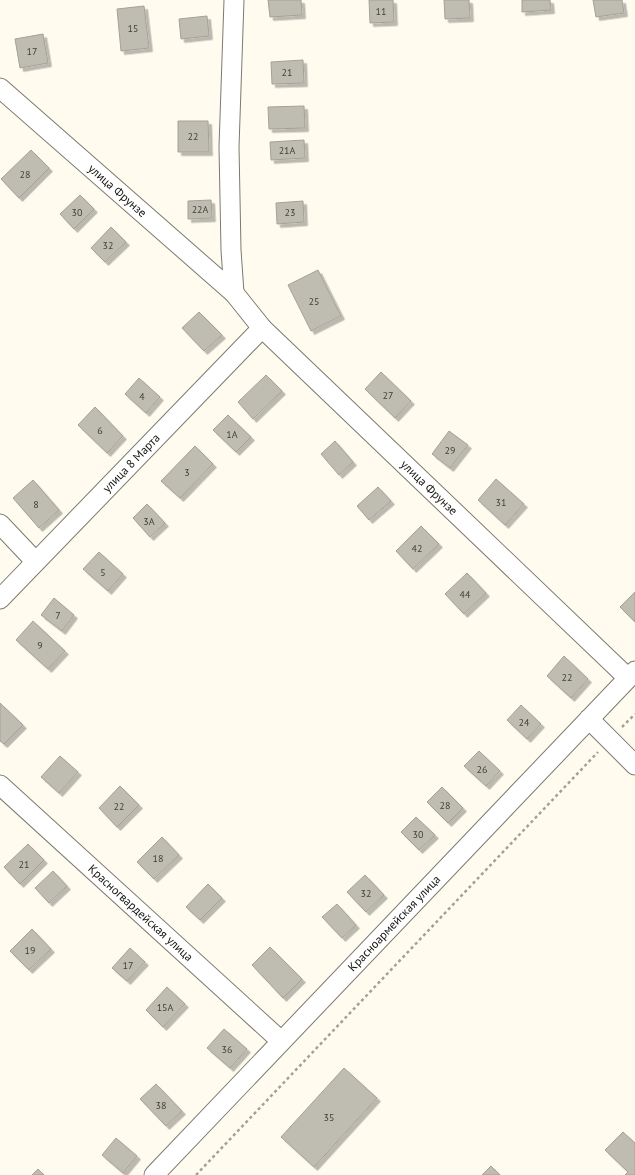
<svg xmlns="http://www.w3.org/2000/svg" width="635" height="1175" font-family="'PT Sans',sans-serif">
	<style>
		.building { fill: #bfbdb1; stroke: #a4a195; filter: url(#shadow) }
		.lines { fill: none; stroke-linecap: round; stroke-linejoin: round }
		.minor-casing { stroke: #7c7a6f; stroke-width: 21 }
		.path { stroke: #a3a197; stroke-width: 2.5; stroke-dasharray: 3 3; stroke-linecap: butt }
		.minor { stroke: #fff; stroke-width: 19 }
		.labels { text-anchor: middle; stroke-width: 3.5; stroke-linejoin: round; paint-order: stroke }
		.number-label { font-size: 10px; fill: #403e38 }
		.street-label { font-size: 12px; fill: #15140f; stroke: #fffcef }
	</style>
	<defs>
		<filter id="shadow"><feDropShadow dx="3.5" dy="3.5" stdDeviation="0" flood-color="#0004"/></filter>
	</defs>
	<rect width="100%" height="100%" fill="#fffcef"/>
	<g class="building">
		<polygon points="268,0 301,0 302,15 270,17"/>
		<polygon points="369,0 393,0 394,22 370,23"/>
		<polygon points="444,0 469,0 470,18 445,19"/>
		<polygon points="522,0 550,0 551,10 522,12"/>
		<polygon points="593,0 622,0 624,13 596,17"/>
		<polygon points="144,6 149,48 121,51 117,9"/>
		<polygon points="207,16 209,36 181,39 179,19"/>
		<polygon points="43,34 48,63 20,68 15,39"/>
		<polygon points="303,60 304,83 272,84 271,62"/>
		<polygon points="304,106 305,128 269,129 268,107"/>
		<polygon points="178,121 208,121 209,152 178,152"/>
		<polygon points="304,140 305,158 271,160 270,142"/>
		<polygon points="31,150 49,168 19,198 1,179"/>
		<polygon points="80,195 94,209 74,229 60,214"/>
		<polygon points="211,200 212,218 188,219 188,201"/>
		<polygon points="303,201 304,222 277,224 276,203"/>
		<polygon points="111,227 126,242 105,262 91,248"/>
		<polygon points="318,270 341,316 311,331 288,285"/>
		<polygon points="199,312 222,335 204,351 182,328"/>
		<polygon points="381,372 411,401 395,418 365,389"/>
		<polygon points="266,375 282,391 253,419 238,402"/>
		<polygon points="139,378 160,397 146,413 125,394"/>
		<polygon points="95,407 123,436 107,453 78,425"/>
		<polygon points="228,415 251,437 236,452 213,430"/>
		<polygon points="449,431 468,445 450,468 432,454"/>
		<polygon points="335,441 353,462 339,475 321,454"/>
		<polygon points="195,446 213,464 180,498 161,481"/>
		<polygon points="496,479 524,504 505,525 478,500"/>
		<polygon points="33,480 59,510 39,528 13,498"/>
		<polygon points="378,487 391,501 369,520 357,506"/>
		<polygon points="147,504 165,523 150,537 133,518"/>
		<polygon points="421,526 439,544 413,569 396,551"/>
		<polygon points="99,552 123,574 108,591 83,569"/>
		<polygon points="467,573 486,593 464,614 445,594"/>
		<polygon points="635,592 635,622 620,607"/>
		<polygon points="54,598 74,615 62,631 41,615"/>
		<polygon points="33,621 65,651 48,669 16,640"/>
		<polygon points="564,656 588,679 571,698 547,676"/>
		<polygon points="0,703 23,725 4,744 0,741"/>
		<polygon points="521,705 541,724 527,739 507,720"/>
		<polygon points="479,751 500,771 486,786 464,766"/>
		<polygon points="60,756 78,772 59,793 41,777"/>
		<polygon points="120,786 139,805 117,827 99,808"/>
		<polygon points="442,787 463,808 448,823 427,802"/>
		<polygon points="416,817 435,835 419,850 401,832"/>
		<polygon points="162,837 179,855 154,879 137,862"/>
		<polygon points="28,844 44,860 20,884 4,867"/>
		<polygon points="53,871 67,886 49,903 35,888"/>
		<polygon points="365,875 384,895 366,912 347,892"/>
		<polygon points="208,884 222,898 200,920 186,907"/>
		<polygon points="337,904 356,925 342,938 322,917"/>
		<polygon points="32,929 51,949 29,970 10,951"/>
		<polygon points="270,947 302,979 283,998 252,965"/>
		<polygon points="130,948 145,962 127,981 112,968"/>
		<polygon points="167,987 185,1004 163,1027 146,1010"/>
		<polygon points="224,1029 247,1049 230,1068 207,1048"/>
		<polygon points="344,1068 377,1098 314,1167 281,1137"/>
		<polygon points="156,1084 182,1111 166,1126 140,1099"/>
		<polygon points="623,1132 635,1143 635,1175 625,1175 628,1172 605,1150"/>
		<polygon points="116,1138 137,1156 123,1173 102,1155"/>
		<polygon points="491,1166 500,1175 482,1175"/>
		<polygon points="38,1169 44,1175 32,1175"/>
	</g>
	<g class="lines">
		<defs>
			<g id="minor">
				<path id="s1" d="M0 88 234 293 262 328 628 678"/>
				<polyline points="234,293 231,250 229,147 234,0"/>
				<polyline points="0,524 35,561"/>
				<path id="s2" d="M0 599 262 328"/>
				<polyline points="589,719 635,765"/>
				<path id="s3" d="M0 785 281 1041"/>
				<path id="s4" d="M154 1175 635 671"/>
			</g>
		</defs>
		<use href="#minor" class="minor-casing"/>
		<g class="path">
			<polyline points="622,727 635,714"/>
			<polyline points="196,1175 598,752"/>
		</g>
		<use href="#minor" class="minor"/>
	</g>
	<g class="labels">
		<g class="number-label">
			<text x="381" y="15">11</text>
			<text x="133" y="32">15</text>
			<text x="32" y="55">17</text>
			<text x="287" y="76">21</text>
			<text x="193" y="140">22</text>
			<text x="287" y="154">21А</text>
			<text x="25" y="178">28</text>
			<text x="200" y="213">22А</text>
			<text x="77" y="216">30</text>
			<text x="290" y="216">23</text>
			<text x="108" y="249">32</text>
			<text x="314" y="305">25</text>
			<text x="388" y="399">27</text>
			<text x="142" y="400">4</text>
			<text x="100" y="434">6</text>
			<text x="232" y="438">1А</text>
			<text x="450" y="454">29</text>
			<text x="187" y="476">3</text>
			<text x="501" y="506">31</text>
			<text x="36" y="508">8</text>
			<text x="149" y="525">3А</text>
			<text x="417" y="552">42</text>
			<text x="103" y="576">5</text>
			<text x="465" y="598">44</text>
			<text x="58" y="619">7</text>
			<text x="40" y="649">9</text>
			<text x="567" y="681">22</text>
			<text x="524" y="726">24</text>
			<text x="482" y="773">26</text>
			<text x="445" y="809">28</text>
			<text x="119" y="810">22</text>
			<text x="418" y="838">30</text>
			<text x="158" y="862">18</text>
			<text x="24" y="868">21</text>
			<text x="366" y="897">32</text>
			<text x="30" y="954">19</text>
			<text x="128" y="969">17</text>
			<text x="165" y="1011">15А</text>
			<text x="227" y="1053">36</text>
			<text x="161" y="1109">38</text>
			<text x="329" y="1121">35</text>
		</g>
		<g class="street-label">
			<text dy="4" stroke="none"><textPath href="#s1" startOffset="156">улица Фрунзе</textPath></text>
			<text dy="4" stroke="none"><textPath href="#s2" startOffset="189">улица 8 Марта</textPath></text>
			<text dy="4" stroke="none"><textPath href="#s1" startOffset="587">улица Фрунзе</textPath></text>
			<text dy="4" stroke="none"><textPath href="#s3" startOffset="190">Красногвардейская улица</textPath></text>
			<text dy="4" stroke="none"><textPath href="#s4" startOffset="348">Красноармейская улица</textPath></text>
		</g>
	</g>
</svg>
